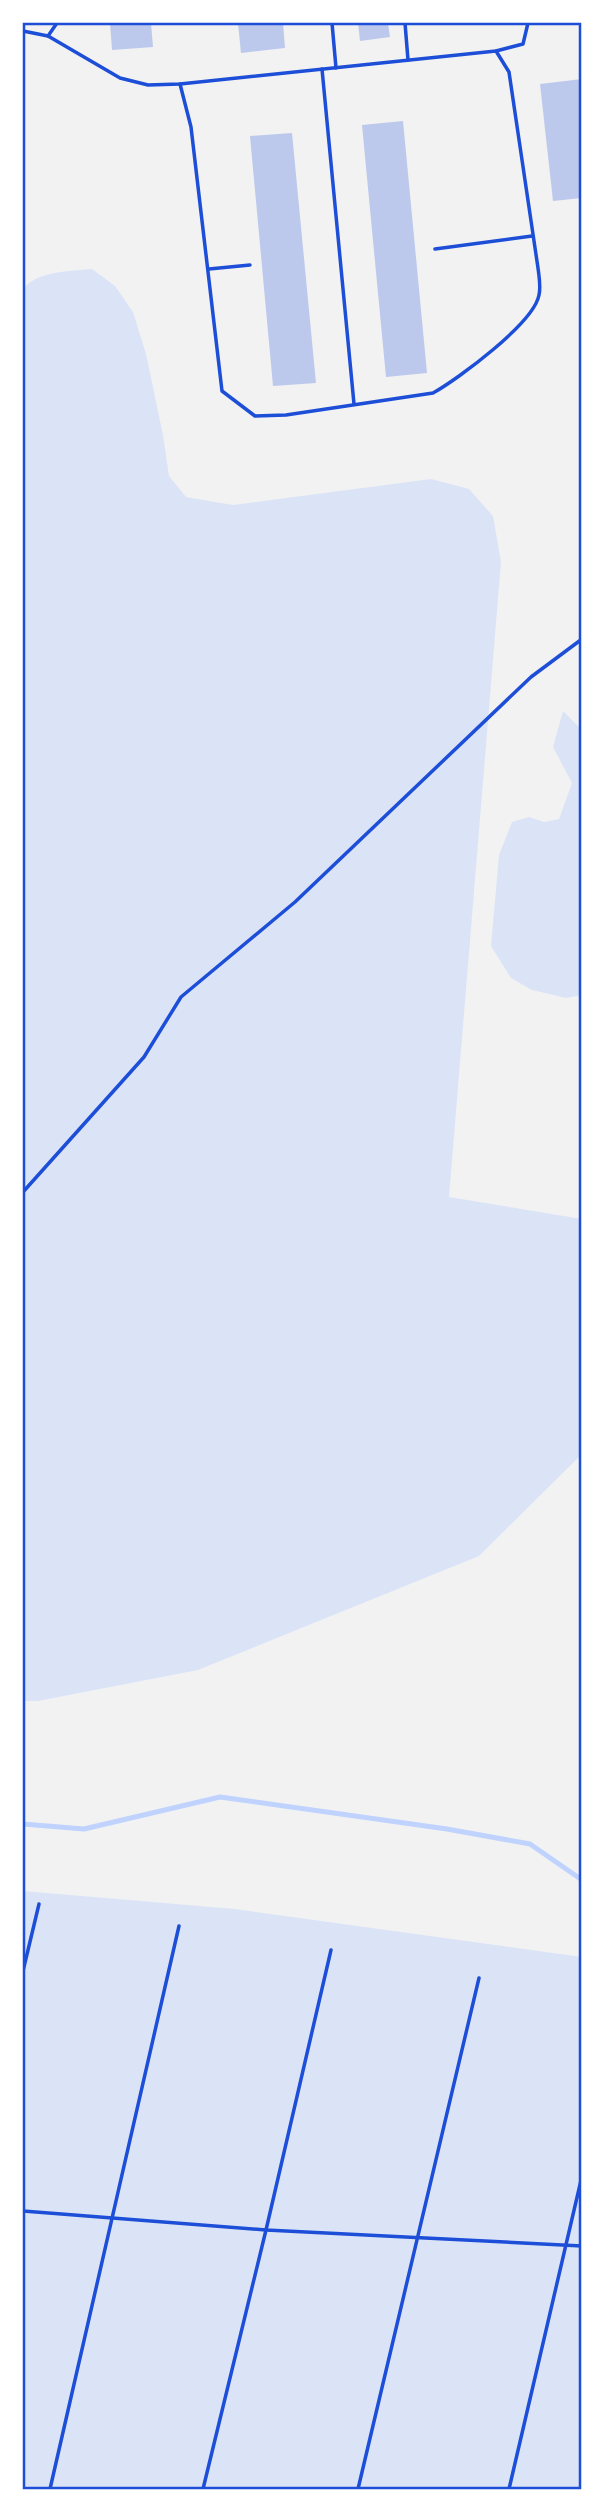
<svg xmlns="http://www.w3.org/2000/svg" width="605" height="2512" font-family="'Sofia Sans Condensed',sans-serif">
	<style>
		.green { fill: #dbe4f7 }
		.lines { fill: none; stroke-linecap: round; stroke-linejoin: round }
		.stream { stroke: #bfd3fe; stroke-width: 5 }
		.building { fill: #bdc9ec }
		.path { stroke: #1d4ed8; stroke-width: 3.5 }
		.service { stroke: #1d4ed8; stroke-width: 3.5 }
		.neatline { fill: none; stroke: #1d4ed8; stroke-width: 2.5 }
	</style>
	<rect width="100%" height="100%" fill="#f2f2f2"/>
	<g class="green">
		<path d="M92 269 115 286 133 312 146 354 163 435 169 476 186 497 233 505 431 479 469 489 493 516 501 562 449 1197 582 1219V1454L479 1556 198 1670 38 1701H23V289C37 271 70 271 92 269Z"/>
		<polygon points="563,711 582,730 582,995 566,998 532,990 511,978 491,946 499,855 512,822 529,817 544,822 559,819 572,783 553,747"/>
		<polygon points="23,1891 235,1909 582,1957 582,2489 23,2489"/>
	</g>
	<g class="lines">
		<polyline class="stream" points="23,1824 84,1829 220,1797 447,1829 530,1844 582,1880"/>
	</g>
	<g class="building">
		<polygon points="110,23 151,23 153,47 112,50"/>
		<polygon points="238,23 283,23 285,48 241,53"/>
		<polygon points="358,23 388,23 390,37 360,41"/>
		<polygon points="582,79 582,198 553,201 540,84"/>
		<polygon points="403,121 427,373 386,377 362,125"/>
		<polygon points="292,133 316,383 273,386 250,136"/>
	</g>
	<g class="lines">
		<polyline class="path" points="23,1192 144,1057 181,997 295,902 531,677 582,639"/>
		<g class="service">
			<polyline points="332,23 336,68"/>
			<polyline points="405,23 408,60"/>
			<polyline points="23,31 48,36 120,78 148,85 180,84 496,51 523,44 528,23"/>
			<polyline points="48,36 57,23"/>
			<polyline points="322,69 354,404"/>
			<path d="M180 84 191 127 222 391 255 416 286 415 433 393C458 379 534 323 539 295 541 287 539 276 538 268L509 72 496 51"/>
			<polyline points="435,249 532,236"/>
			<polyline points="209,269 250,265"/>
			<polyline points="23,1971 39,1904"/>
			<polyline points="23,2211 266,2230 582,2246"/>
			<polyline points="50,2489 179,1926"/>
			<polyline points="203,2489 266,2230 331,1950"/>
			<polyline points="358,2489 479,1978"/>
			<polyline points="509,2489 582,2176"/>
		</g>
	</g>
	<rect width="605" height="2512" fill="none" stroke="#ffffff" stroke-width="49"/>
	<rect x="24" y="24" width="556" height="2464" class="neatline"/>
</svg>
